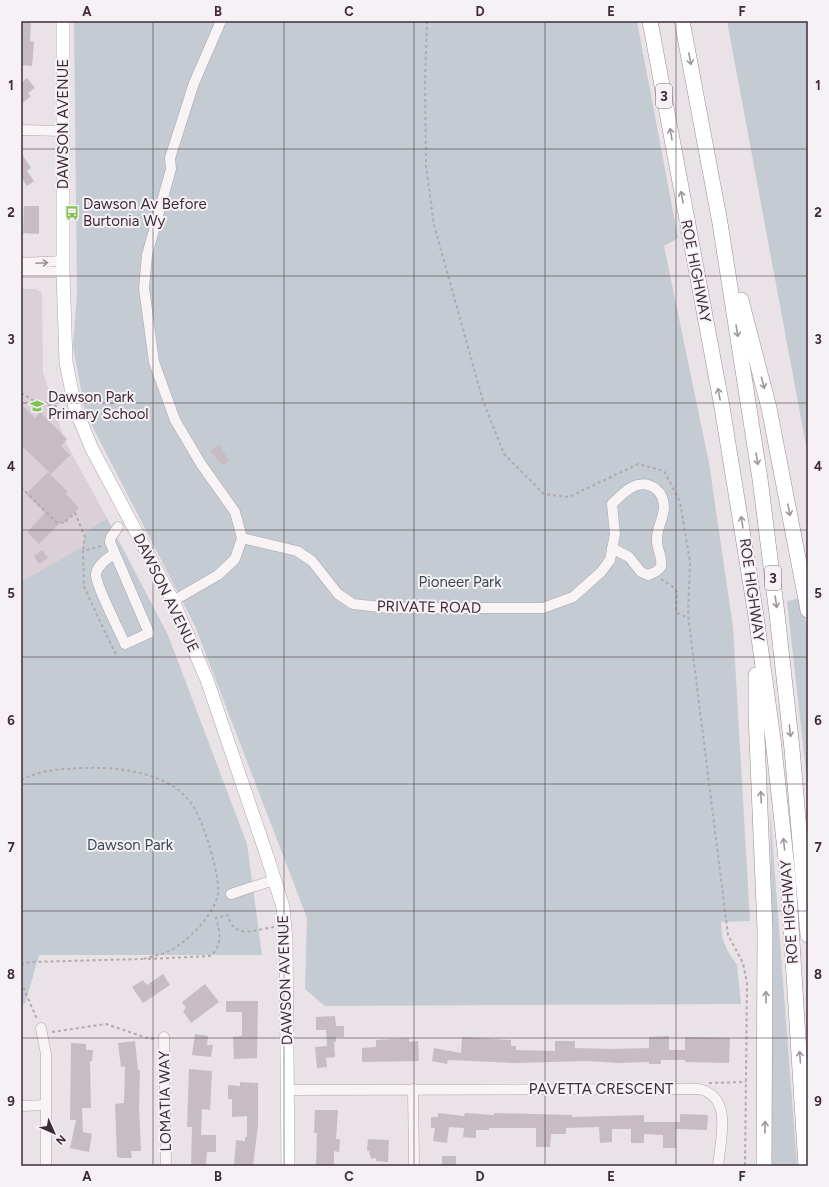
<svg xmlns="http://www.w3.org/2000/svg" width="829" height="1187" font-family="Figtree,sans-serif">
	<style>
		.built { fill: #dbd0d6 }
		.green { fill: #c4cbd2 }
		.building { fill: #c8bcc4 }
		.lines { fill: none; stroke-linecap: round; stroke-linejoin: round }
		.minor-casing { stroke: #afa4ab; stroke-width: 11 }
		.major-casing { stroke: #b4a2ae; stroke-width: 14 }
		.highway-casing { stroke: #9e8a98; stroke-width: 16 }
		.path { stroke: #b2a8ae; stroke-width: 2; stroke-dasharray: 3 3; stroke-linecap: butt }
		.minor { stroke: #f8f4f6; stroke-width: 10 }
		.major { stroke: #fff; stroke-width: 13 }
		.highway { stroke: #fff; stroke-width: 15 }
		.oneway { stroke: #9f959c }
		.oneway2 { stroke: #9c9097 }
		.grid { fill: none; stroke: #3f2b38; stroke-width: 1; stroke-opacity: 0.55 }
		.labels { text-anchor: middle; stroke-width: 4; stroke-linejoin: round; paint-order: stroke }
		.shield { fill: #f6f1f5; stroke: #766671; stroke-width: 1 }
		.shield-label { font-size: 14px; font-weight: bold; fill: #3f2b38 }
		.street-label { font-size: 15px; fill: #3f2b38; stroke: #f6f1f5 }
		.poi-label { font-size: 15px; fill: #3f2b38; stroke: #f6f1f5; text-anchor: start }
		.park-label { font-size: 15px; fill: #3a495a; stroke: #f6f1f5 }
		.neatline { fill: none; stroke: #3f2b38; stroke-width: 1.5 }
		.grid-label { font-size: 13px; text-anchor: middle; font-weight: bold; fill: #3f2b38 }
	</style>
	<rect width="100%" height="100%" fill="#e9e2e6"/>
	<polygon class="built" points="21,289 36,289 42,293 43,372 64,439 107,518 85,532 83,547 21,582"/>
	<g class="green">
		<polygon points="74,21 637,21 678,238 664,246 709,463 733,627 750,921 721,922 722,937 728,952 737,965 741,1004 325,1006 305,989 307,918 195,626 85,412 73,346 77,293"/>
		<polygon points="727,21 808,21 808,456"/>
		<polygon points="107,518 168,635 247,844 262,955 39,955 25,1004 21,1004 21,582 82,547 85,532"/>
		<polygon points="802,598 808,636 808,789 787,601"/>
		<polygon points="770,810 797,1166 769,1166 773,1005"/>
	</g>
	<g class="building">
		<polygon points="21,21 31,21 30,41 34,42 32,66 21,65"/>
		<polygon points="27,78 35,88 28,93 31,96 21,104 21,83"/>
		<polygon points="21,153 31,168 27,171 34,181 27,186 21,177"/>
		<polygon points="24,206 39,206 39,234 23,233"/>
		<polygon points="21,404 35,418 40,412 67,439 61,446 70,455 51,474 21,445"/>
		<polygon points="219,444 229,461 223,465 210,451"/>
		<polygon points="48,472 68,492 66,494 79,508 64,523 62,521 39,544 27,532 45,513 26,494"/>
		<polygon points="42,550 48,558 39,564 34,556"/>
		<polygon points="163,974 170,985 143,1003 132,987 143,980 147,985"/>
		<polygon points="205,984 219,1002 191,1023 183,1011 186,1008 182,1002"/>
		<polygon points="226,1001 258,1001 257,1058 234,1059 233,1037 242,1036 242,1012 226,1012"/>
		<polygon points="335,1016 336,1026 344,1026 344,1037 336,1037 336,1042 334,1042 335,1057 326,1058 327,1067 317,1068 315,1047 327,1046 326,1030 316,1030 316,1017"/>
		<polygon points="195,1034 208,1036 207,1045 213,1045 211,1057 192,1055"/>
		<polygon points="669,1036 669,1050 685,1050 685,1037 730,1038 729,1063 685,1062 685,1060 661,1060 661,1064 649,1064 649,1062 618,1063 587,1061 516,1063 448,1060 447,1064 432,1061 434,1048 461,1053 462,1037 511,1040 511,1046 516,1046 516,1050 555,1051 555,1041 575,1041 575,1048 613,1049 649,1048 649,1037"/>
		<polygon points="409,1038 409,1042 418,1041 419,1061 362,1062 362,1048 376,1047 376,1040"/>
		<polygon points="135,1041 138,1070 140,1070 139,1108 141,1151 131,1151 132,1158 121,1158 117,1157 115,1104 124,1103 125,1066 121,1067 118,1043"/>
		<polygon points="71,1043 86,1044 86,1050 93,1050 92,1061 90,1061 91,1108 82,1108 83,1132 92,1134 89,1152 70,1148 76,1120 70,1120"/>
		<polygon points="189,1069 212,1071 210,1110 202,1109 201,1135 216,1135 216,1152 207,1152 206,1166 191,1166 192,1127 187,1127"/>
		<polygon points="240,1082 258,1083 258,1125 253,1166 234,1166 236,1140 245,1141 245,1137 247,1137 247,1116 232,1117 232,1099 228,1099 228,1085 240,1086"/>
		<polygon points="315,1110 338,1110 336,1139 340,1139 339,1152 334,1151 334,1166 316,1166 317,1133 314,1133"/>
		<polygon points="438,1113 464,1116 465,1113 494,1115 494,1113 572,1115 572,1117 644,1115 644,1122 680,1122 680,1114 708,1115 707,1130 676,1129 676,1148 663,1148 663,1135 644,1134 644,1143 631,1143 631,1129 612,1129 612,1142 600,1143 599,1127 566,1128 566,1134 551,1134 550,1147 536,1147 536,1128 489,1128 489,1130 476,1130 476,1138 463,1137 464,1128 449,1127 447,1143 433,1141 435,1128 431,1128 431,1117 438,1117"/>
		<polygon points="368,1139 389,1140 388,1162 376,1161 376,1158 371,1159 369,1151 367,1151"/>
		<rect x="442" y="1156" width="14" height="10"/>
	</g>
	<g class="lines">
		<defs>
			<g id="minor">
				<polyline points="21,130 63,131"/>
				<polyline points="21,263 63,261"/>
				<polyline points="21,272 63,272"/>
				<path d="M242 538 297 551 312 561 338 594 353 604 390 608H543L573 597 601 572 610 560 615 534 612 504C624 492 639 476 656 489 662 494 664 501 664 508 663 519 657 528 657 539 656 547 663 558 661 566 659 571 653 573 648 575L641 572 629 557 612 548"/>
				<path d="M115 554C107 558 98 565 96 574 95 584 120 632 125 644L149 633 110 542 111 537 118 527"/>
				<polyline points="173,601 218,575 235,559 242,538 235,512 201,464 175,420 154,362 144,288 147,255 171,169 170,158 194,83 221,21"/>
				<polyline points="231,894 274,880"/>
				<polyline points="41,1028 46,1054 46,1166"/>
				<polyline points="164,1037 166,1166"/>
				<polyline points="413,1089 414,1166"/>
				<path d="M288 1090 699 1089C734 1097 720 1140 718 1166"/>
				<polyline points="21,1106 46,1105"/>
			</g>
			<polyline id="major" points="63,21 63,272 66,362 75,408 92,449 173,601 207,680 267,856 283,907 286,941 288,1166"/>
			<g id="highway">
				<polyline points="650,21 722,407 756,616 773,739 788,878 806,1166"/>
				<polyline points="682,21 720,223 760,479 777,614 792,749 808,935"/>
				<polyline points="741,300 769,408 808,610"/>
				<polyline points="756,675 756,714 765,930 764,1166"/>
			</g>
		</defs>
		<use href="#minor" class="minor-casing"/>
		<use href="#major" class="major-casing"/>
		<use href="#highway" class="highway-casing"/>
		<g class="path">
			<polyline points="427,21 425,81 426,166 434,225 483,401 504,454 544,494 569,497 638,464 664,471 680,502 690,562 688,615 728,935 743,963 747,983 745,1166"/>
			<polyline points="21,393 39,404 57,406"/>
			<polyline points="21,487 56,522 64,523 75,513 85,537 83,551"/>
			<polyline points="101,546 83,551 84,587 116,655"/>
			<polyline points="661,579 672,586 677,592 676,609 677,613 684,616 688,615"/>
			<path d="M21 780C42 769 62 769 85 768 115 767 150 771 176 788 194 801 201 820 208 841 212 856 219 876 218 892 217 912 187 943 169 951 162 955 152 956 143 959"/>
			<path d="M148 959 210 956C223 947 220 931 216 918L228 915C234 941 256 929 274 927"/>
			<polyline points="21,965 30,962 143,959"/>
			<polyline points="21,982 37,1019"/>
			<polyline points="52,1032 106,1024 150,1039 155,1038"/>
			<polyline points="709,1083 746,1082"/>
		</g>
		<use href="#minor" class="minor"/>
		<use href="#major" class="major"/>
		<use href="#highway" class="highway"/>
	</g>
	<defs><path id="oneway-shaft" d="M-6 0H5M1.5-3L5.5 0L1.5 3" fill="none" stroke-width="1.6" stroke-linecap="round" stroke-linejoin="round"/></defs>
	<g class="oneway">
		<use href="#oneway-shaft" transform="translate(690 59) rotate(79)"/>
		<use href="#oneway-shaft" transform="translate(671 134) rotate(-100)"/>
		<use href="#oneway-shaft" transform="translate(682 197) rotate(-101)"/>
		<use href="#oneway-shaft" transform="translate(737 331) rotate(81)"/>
		<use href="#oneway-shaft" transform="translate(763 383) rotate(75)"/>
		<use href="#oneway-shaft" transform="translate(719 394) rotate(-101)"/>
		<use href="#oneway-shaft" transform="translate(757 459) rotate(81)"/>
		<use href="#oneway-shaft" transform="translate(789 510) rotate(79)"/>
		<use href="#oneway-shaft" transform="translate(742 522) rotate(-99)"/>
		<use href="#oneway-shaft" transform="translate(776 602) rotate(82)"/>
		<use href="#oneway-shaft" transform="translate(790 731) rotate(84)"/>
		<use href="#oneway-shaft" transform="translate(761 797) rotate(-93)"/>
		<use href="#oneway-shaft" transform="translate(784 844) rotate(-96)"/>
		<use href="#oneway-shaft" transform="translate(766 997) rotate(-91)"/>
		<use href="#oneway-shaft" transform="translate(800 1057) rotate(-94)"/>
		<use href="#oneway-shaft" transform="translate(765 1127) rotate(-89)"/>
	</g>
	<use class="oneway2" href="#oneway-shaft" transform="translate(42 263) rotate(-3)"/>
	<path class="grid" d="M153 21V1166M284 21V1166M414 21V1166M545 21V1166M676 21V1166M21 149H808M21 276H808M21 403H808M21 530H808M21 657H808M21 784H808M21 911H808M21 1038H808"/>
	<defs>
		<symbol id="bus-bare" viewBox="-9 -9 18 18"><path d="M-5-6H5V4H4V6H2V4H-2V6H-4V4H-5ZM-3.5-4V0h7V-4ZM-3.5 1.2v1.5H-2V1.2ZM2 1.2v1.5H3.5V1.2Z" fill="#81c352" stroke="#f6f1f5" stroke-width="2.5" paint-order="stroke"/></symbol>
		<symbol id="school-bare" viewBox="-9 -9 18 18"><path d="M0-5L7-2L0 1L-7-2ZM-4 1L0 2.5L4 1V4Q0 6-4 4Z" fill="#81c352" stroke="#f6f1f5" stroke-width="2.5" paint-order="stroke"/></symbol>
	</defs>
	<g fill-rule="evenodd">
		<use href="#bus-bare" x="62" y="203" width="20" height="20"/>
		<use href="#school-bare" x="27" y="396" width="20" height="20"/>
	</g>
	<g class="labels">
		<g class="shield">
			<rect x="656" y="84" width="16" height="24" rx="3"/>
			<rect x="765" y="566" width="16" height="24" rx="3"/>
		</g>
		<g class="shield-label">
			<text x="664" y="101">3</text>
			<text x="773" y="583">3</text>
		</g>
		<g class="street-label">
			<text transform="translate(63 124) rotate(-90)" y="5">DAWSON AVENUE</text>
			<text transform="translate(696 271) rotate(79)" y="5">ROE HIGHWAY</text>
			<text transform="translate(752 590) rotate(82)" y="5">ROE HIGHWAY</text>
			<text transform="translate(166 593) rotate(64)" y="5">DAWSON AVENUE</text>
			<text transform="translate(429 607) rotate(1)" y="5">PRIVATE ROAD</text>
			<text transform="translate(789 912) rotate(-94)" y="5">ROE HIGHWAY</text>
			<text transform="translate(285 980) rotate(-92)" y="5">DAWSON AVENUE</text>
			<text x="601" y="1094">PAVETTA CRESCENT</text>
			<text transform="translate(165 1101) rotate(-91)" y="5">LOMATIA WAY</text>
		</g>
		<g class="poi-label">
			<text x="83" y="209">Dawson Av Before<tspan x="83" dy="17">Burtonia Wy</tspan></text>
			<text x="48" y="402">Dawson Park<tspan x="48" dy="17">Primary School</tspan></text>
		</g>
		<g class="park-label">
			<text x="460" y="587">Pioneer Park</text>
			<text x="130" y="850">Dawson Park</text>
		</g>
	</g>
	<rect width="829" height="1187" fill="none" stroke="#f6f1f5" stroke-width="44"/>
	<g transform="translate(54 1133) rotate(135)" stroke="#f6f1f5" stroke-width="3" paint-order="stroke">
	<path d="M0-3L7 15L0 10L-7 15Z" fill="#3f2b38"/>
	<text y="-6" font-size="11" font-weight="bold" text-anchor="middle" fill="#3f2b38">N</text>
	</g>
	<rect x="22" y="22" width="785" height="1143" class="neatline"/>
	<g class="grid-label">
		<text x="87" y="16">A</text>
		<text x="218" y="16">B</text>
		<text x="349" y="16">C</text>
		<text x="480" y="16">D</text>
		<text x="611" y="16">E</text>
		<text x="742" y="16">F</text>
		<text x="11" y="90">1</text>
		<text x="818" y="90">1</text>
		<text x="11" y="217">2</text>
		<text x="818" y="217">2</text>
		<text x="11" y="344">3</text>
		<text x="818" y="344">3</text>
		<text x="11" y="471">4</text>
		<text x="818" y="471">4</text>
		<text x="11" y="598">5</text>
		<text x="818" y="598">5</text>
		<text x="11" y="725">6</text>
		<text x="818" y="725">6</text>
		<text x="11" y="852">7</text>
		<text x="818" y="852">7</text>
		<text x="11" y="979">8</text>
		<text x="818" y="979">8</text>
		<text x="11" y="1106">9</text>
		<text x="818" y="1106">9</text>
		<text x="87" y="1181">A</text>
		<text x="218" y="1181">B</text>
		<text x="349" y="1181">C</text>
		<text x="480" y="1181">D</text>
		<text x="611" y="1181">E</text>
		<text x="742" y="1181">F</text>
	</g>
</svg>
